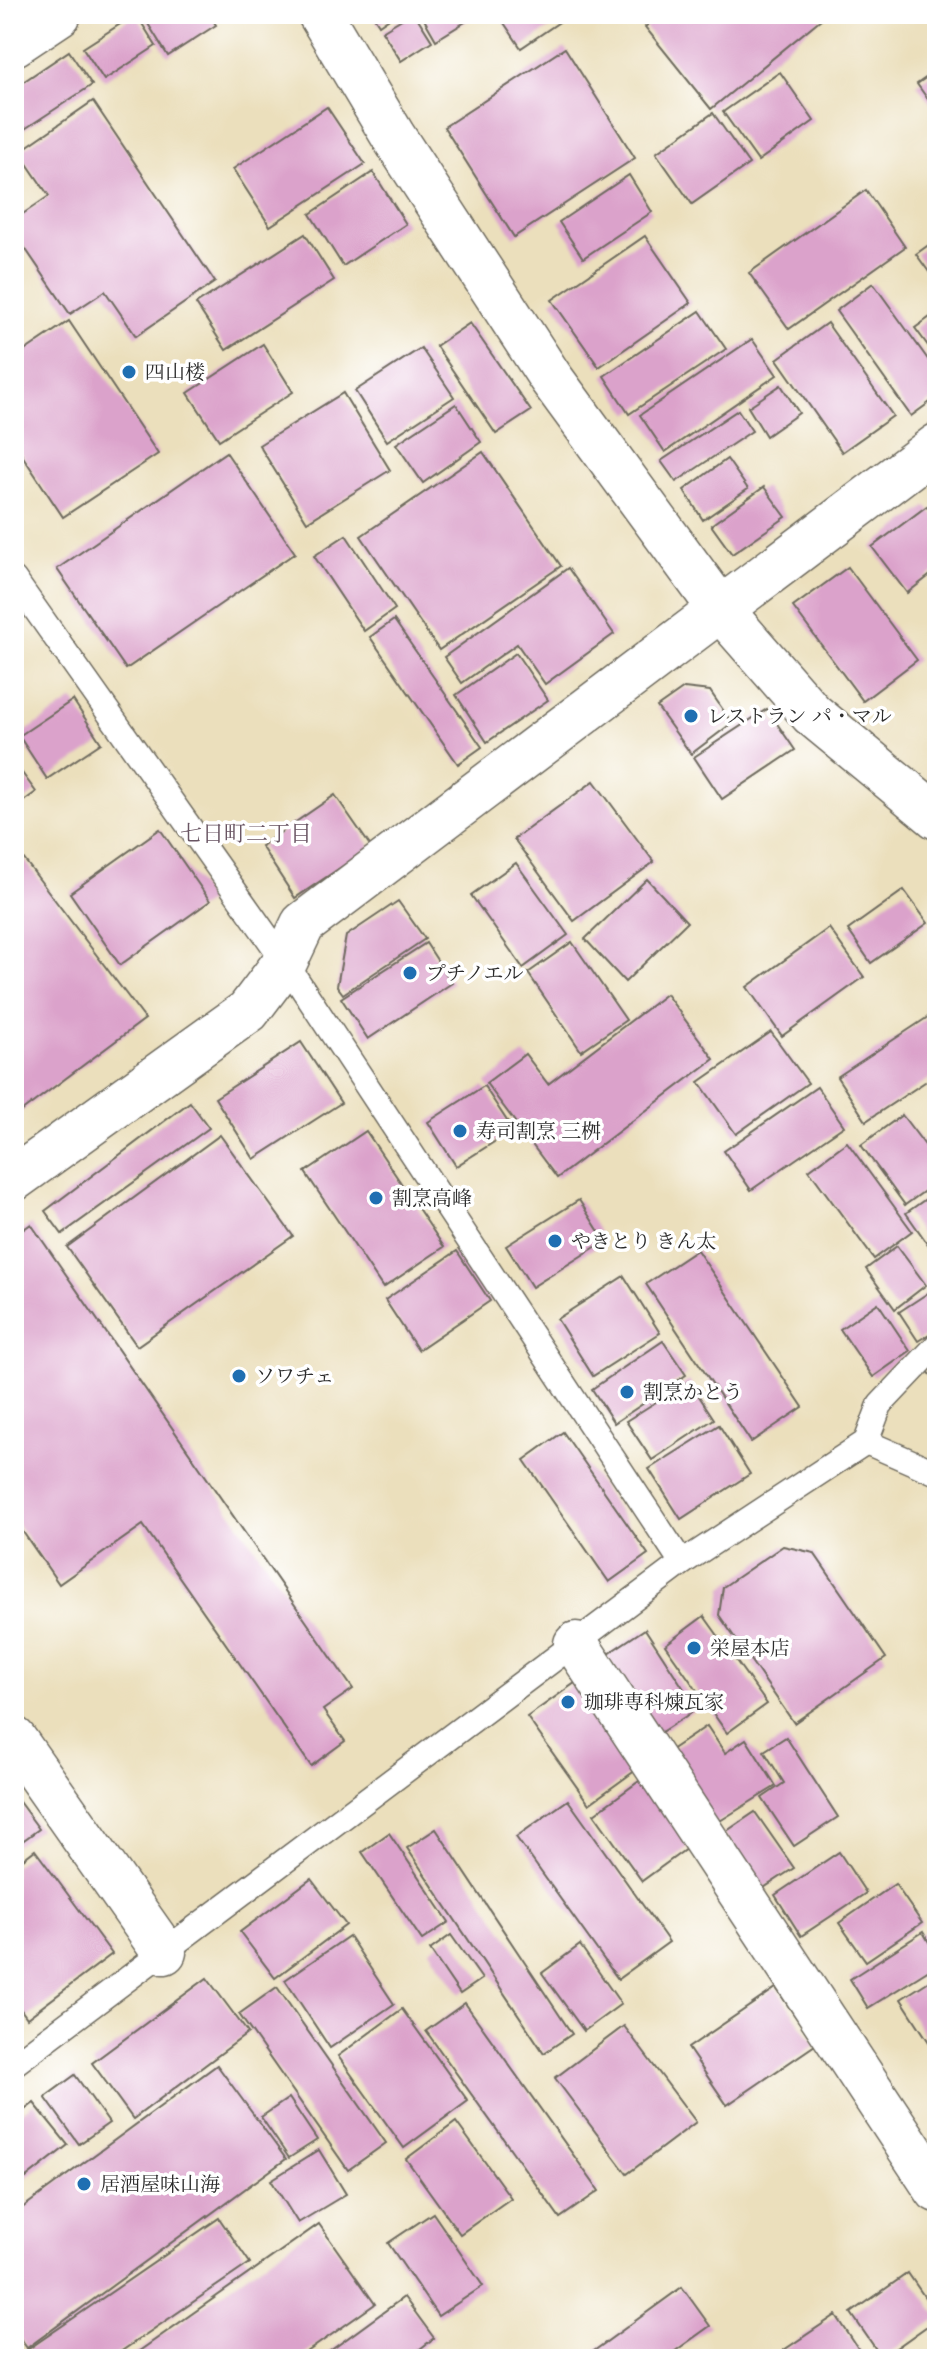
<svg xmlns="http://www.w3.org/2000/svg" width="951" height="2373" font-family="'Libre Caslon Text','Noto Serif JP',serif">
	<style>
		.building { fill: #dba2cb }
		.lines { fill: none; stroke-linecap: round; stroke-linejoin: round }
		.lane-casing { stroke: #6e6a5e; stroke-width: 27 }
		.street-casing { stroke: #6e6a5e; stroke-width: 47 }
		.lane { stroke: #fff; stroke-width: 24 }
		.street { stroke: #fff; stroke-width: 44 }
		.poi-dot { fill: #1f6fb2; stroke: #fff; stroke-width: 3 }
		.labels { text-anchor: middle; stroke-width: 7; stroke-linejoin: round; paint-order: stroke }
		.poi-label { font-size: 20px; fill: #2b2b2b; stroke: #fff; text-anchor: start }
		.neighbourhood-label { font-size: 22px; fill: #695563; stroke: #fff }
	</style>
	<rect width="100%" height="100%" fill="#fff"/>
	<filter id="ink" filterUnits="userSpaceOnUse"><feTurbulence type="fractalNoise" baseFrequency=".0125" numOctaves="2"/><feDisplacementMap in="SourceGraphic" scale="16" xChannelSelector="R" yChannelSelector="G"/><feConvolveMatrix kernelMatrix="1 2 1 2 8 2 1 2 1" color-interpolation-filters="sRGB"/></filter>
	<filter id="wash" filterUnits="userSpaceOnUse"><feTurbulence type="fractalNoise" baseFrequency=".006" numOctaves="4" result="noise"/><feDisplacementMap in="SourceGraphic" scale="32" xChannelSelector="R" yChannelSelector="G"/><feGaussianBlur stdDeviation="1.8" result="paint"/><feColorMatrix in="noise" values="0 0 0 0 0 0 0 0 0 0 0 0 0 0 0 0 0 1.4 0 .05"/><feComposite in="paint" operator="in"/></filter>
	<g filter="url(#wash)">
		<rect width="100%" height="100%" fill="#ebdfbc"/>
		<g id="blocks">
			<g class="building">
				<polygon points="136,14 156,46 104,80 83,48"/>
				<polygon points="142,14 209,14 216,25 168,56"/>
				<polygon points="372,14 395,14 379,25"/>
				<polygon points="410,14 415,14 432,41 401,61 382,31"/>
				<polygon points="421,14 478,14 436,40"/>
				<polygon points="498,14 571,14 521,48"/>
				<polygon points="661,14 827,14 711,109 645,27"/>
				<polygon points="565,48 635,158 514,237 444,127"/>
				<polygon points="69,51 92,85 14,136 14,88"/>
				<polygon points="937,70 937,112 917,84"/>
				<polygon points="780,72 814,121 758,161 723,112"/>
				<polygon points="93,101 215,282 136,336 105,291 70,314 14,232 14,220 49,196 19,152"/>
				<polygon points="327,107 365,164 270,226 233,169"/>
				<polygon points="713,113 749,164 692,204 656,153"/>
				<polygon points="373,172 406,224 343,266 310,214"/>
				<polygon points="629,175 652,212 583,258 559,222"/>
				<polygon points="866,190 905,247 789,329 749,273"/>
				<polygon points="305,234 334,280 226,350 196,304"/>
				<polygon points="645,236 691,303 599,367 552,300"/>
				<polygon points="937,239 937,283 916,254"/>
				<polygon points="873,283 937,372 937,397 911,416 836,311"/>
				<polygon points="700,311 726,349 629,414 604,376"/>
				<polygon points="937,312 937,358 915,328"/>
				<polygon points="69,321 158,454 63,517 14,443 14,358"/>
				<polygon points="470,323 531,411 496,434 436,346"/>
				<polygon points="827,323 893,416 842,452 777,359"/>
				<polygon points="752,339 777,375 665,452 640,415"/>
				<polygon points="263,344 293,392 219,440 188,393"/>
				<polygon points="421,348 454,397 387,441 355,391"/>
				<polygon points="781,385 799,413 766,436 748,407"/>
				<polygon points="343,393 390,470 307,522 259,445"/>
				<polygon points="456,404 481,442 423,483 396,444"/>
				<polygon points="738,410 752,431 676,482 661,461"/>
				<polygon points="226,452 295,553 126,669 57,569"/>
				<polygon points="483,452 561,566 439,650 361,536"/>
				<polygon points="727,459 748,489 703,520 684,490"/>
				<polygon points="764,487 786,517 732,554 711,525"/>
				<polygon points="927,506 937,519 937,570 907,593 872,547"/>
				<polygon points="346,535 395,609 364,631 314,556"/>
				<polygon points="848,567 917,660 863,701 793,607"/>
				<polygon points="568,568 614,634 545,684 517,644 462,683 444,657"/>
				<polygon points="394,620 482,747 458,764 370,637"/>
				<polygon points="516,653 548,700 487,742 456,695"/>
				<polygon points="684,688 710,691 732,723 691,754 657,707"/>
				<polygon points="73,700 101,743 47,779 19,736"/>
				<polygon points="767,709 795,750 722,799 694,757"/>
				<polygon points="14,762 36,792 14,808"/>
				<polygon points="594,781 654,862 574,921 514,839"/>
				<polygon points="335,795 371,847 295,898 261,846"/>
				<polygon points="160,829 210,901 120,965 70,893"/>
				<polygon points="17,850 145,1019 14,1117 14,852"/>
				<polygon points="516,863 568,935 523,968 471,895"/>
				<polygon points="647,879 687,922 625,982 585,939"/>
				<polygon points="904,890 928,923 871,963 848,930"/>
				<polygon points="398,901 425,939 343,994 337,986 346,936"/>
				<polygon points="829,928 864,977 782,1036 747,987"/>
				<polygon points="572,942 626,1020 581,1051 528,973"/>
				<polygon points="426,943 452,983 368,1039 341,998"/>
				<polygon points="666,994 714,1059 557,1178 486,1083 525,1054 548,1084"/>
				<polygon points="937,1011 937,1074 866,1121 837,1077"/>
				<polygon points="771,1032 808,1083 736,1134 699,1082"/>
				<polygon points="301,1042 341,1103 254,1159 215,1098"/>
				<polygon points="484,1086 513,1130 456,1166 428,1122"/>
				<polygon points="817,1087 844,1126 751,1190 724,1151"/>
				<polygon points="190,1102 209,1128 62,1234 45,1211"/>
				<polygon points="902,1115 937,1161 937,1182 905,1205 861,1145"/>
				<polygon points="366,1131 444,1247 383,1288 305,1172"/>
				<polygon points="220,1135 293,1236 137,1346 67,1247"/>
				<polygon points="847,1142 912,1231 874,1259 809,1170"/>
				<polygon points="937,1191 937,1257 906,1213"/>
				<polygon points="579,1200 605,1241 532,1287 506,1246"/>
				<polygon points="31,1224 353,1689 323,1710 345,1741 311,1766 143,1525 59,1584 14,1519 14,1236"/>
				<polygon points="897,1246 926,1285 895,1309 866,1269"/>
				<polygon points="697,1250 803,1407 751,1442 646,1284"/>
				<polygon points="457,1251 490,1301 418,1350 385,1300"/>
				<polygon points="624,1276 660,1333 593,1376 557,1319"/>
				<polygon points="937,1287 937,1329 918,1341 899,1312"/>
				<polygon points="878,1303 910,1351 873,1377 840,1329"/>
				<polygon points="663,1341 686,1375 614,1423 592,1389"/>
				<polygon points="937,1365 937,1383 928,1371"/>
				<polygon points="689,1381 714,1419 652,1460 626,1421"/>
				<polygon points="719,1425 750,1474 681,1519 649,1469"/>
				<polygon points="563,1432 648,1554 609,1582 524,1460"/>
				<polygon points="783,1546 814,1553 886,1658 794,1723 719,1615 723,1587"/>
				<polygon points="704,1616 767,1704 727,1733 665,1645"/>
				<polygon points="645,1629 697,1709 658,1734 606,1655"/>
				<polygon points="575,1683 636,1770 589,1804 527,1717"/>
				<polygon points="707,1726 725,1753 746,1739 776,1786 715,1824 668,1752"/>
				<polygon points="786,1737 838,1817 794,1846 762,1798 784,1783 764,1751"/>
				<polygon points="642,1779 690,1846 642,1881 594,1814"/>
				<polygon points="14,1795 39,1829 14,1847"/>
				<polygon points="568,1800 669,1942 618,1979 516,1837"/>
				<polygon points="755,1812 794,1868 762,1889 724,1833"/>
				<polygon points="436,1829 572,2034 544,2053 407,1848"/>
				<polygon points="389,1833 449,1922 422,1940 362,1852"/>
				<polygon points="35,1850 112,1954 27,2018 14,2000 14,1866"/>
				<polygon points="839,1852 866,1893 801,1936 775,1895"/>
				<polygon points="311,1879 346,1925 275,1978 240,1932"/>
				<polygon points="895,1884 922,1923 866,1961 839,1923"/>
				<polygon points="923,1932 937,1956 937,1965 868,2008 850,1979"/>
				<polygon points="451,1935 482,1979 460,1994 430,1950"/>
				<polygon points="349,1936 394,2004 330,2048 285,1980"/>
				<polygon points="580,1945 621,2004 584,2031 542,1973"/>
				<polygon points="937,1976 937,2036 929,2042 901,1999"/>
				<polygon points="207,1978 248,2033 133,2119 92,2063"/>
				<polygon points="277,1987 386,2143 348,2170 239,2014"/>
				<polygon points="776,1988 815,2045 727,2105 688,2048"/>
				<polygon points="465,2003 599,2191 560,2218 426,2031"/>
				<polygon points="402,2009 468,2101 404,2148 338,2056"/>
				<polygon points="624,2026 696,2122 627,2174 555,2078"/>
				<polygon points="217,2065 286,2159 27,2348 14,2330 14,2214"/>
				<polygon points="75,2075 109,2123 79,2144 45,2097"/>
				<polygon points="289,2098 317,2140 289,2158 261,2117"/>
				<polygon points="34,2103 68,2145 26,2178 14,2163 14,2118"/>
				<polygon points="456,2122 511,2198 460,2234 406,2159"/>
				<polygon points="319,2150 346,2194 298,2223 271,2180"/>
				<polygon points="433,2213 483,2286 438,2316 388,2243"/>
				<polygon points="219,2218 250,2263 110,2359 14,2359"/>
				<polygon points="319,2224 375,2304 297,2359 128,2359"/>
				<polygon points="908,2273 937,2315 937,2319 882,2358 851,2313"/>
				<polygon points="682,2287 710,2326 664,2359 583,2359"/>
				<polygon points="404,2297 434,2338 407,2359 319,2359"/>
				<polygon points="836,2315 865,2359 791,2359 784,2350"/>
			</g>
		</g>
	</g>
	<g filter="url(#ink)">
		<use href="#blocks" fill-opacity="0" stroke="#6e6a5e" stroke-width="2"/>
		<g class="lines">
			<defs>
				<g id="lane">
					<polyline points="14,579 285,962 682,1563"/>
					<polyline points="866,1442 937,1473"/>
					<polyline points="14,2064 682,1563 866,1442 880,1405 937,1345"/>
				</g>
				<g id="street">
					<polyline points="320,14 393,136 550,377 721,610 812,714 937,817"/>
					<polyline points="14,44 59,14"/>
					<polyline points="14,1179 248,1011 285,962 303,924 937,446"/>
					<polyline points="576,1644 937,2190"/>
					<polyline points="14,1739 164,1952"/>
				</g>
			</defs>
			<use href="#lane" class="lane-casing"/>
			<use href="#street" class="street-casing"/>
			<use href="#lane" class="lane"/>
			<use href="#street" class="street"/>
		</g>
	</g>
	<g class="poi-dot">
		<circle cx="129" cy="372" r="8"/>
		<circle cx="691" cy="716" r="8"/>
		<circle cx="410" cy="973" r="8"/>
		<circle cx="460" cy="1131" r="8"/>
		<circle cx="376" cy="1198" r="8"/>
		<circle cx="555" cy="1241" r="8"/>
		<circle cx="239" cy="1376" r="8"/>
		<circle cx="627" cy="1392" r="8"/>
		<circle cx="694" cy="1648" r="8"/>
		<circle cx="568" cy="1702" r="8"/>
		<circle cx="84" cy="2184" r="8"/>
	</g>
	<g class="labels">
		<g class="poi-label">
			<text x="145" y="379">四山楼</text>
			<text x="707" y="723">レストラン パ・マル</text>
			<text x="426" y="980">プチノエル</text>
			<text x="476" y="1138">寿司割烹 三桝</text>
			<text x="392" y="1205">割烹高峰</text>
			<text x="571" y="1248">やきとり きん太</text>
			<text x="255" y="1383">ソワチェ</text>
			<text x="643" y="1399">割烹かとう</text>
			<text x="710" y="1655">栄屋本店</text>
			<text x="584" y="1709">珈琲専科煉瓦家</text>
			<text x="100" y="2191">居酒屋味山海</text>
		</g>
		<g class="neighbourhood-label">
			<text x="246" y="841">七日町二丁目</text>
		</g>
	</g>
	<rect width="951" height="2373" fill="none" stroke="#fff" stroke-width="48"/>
</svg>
